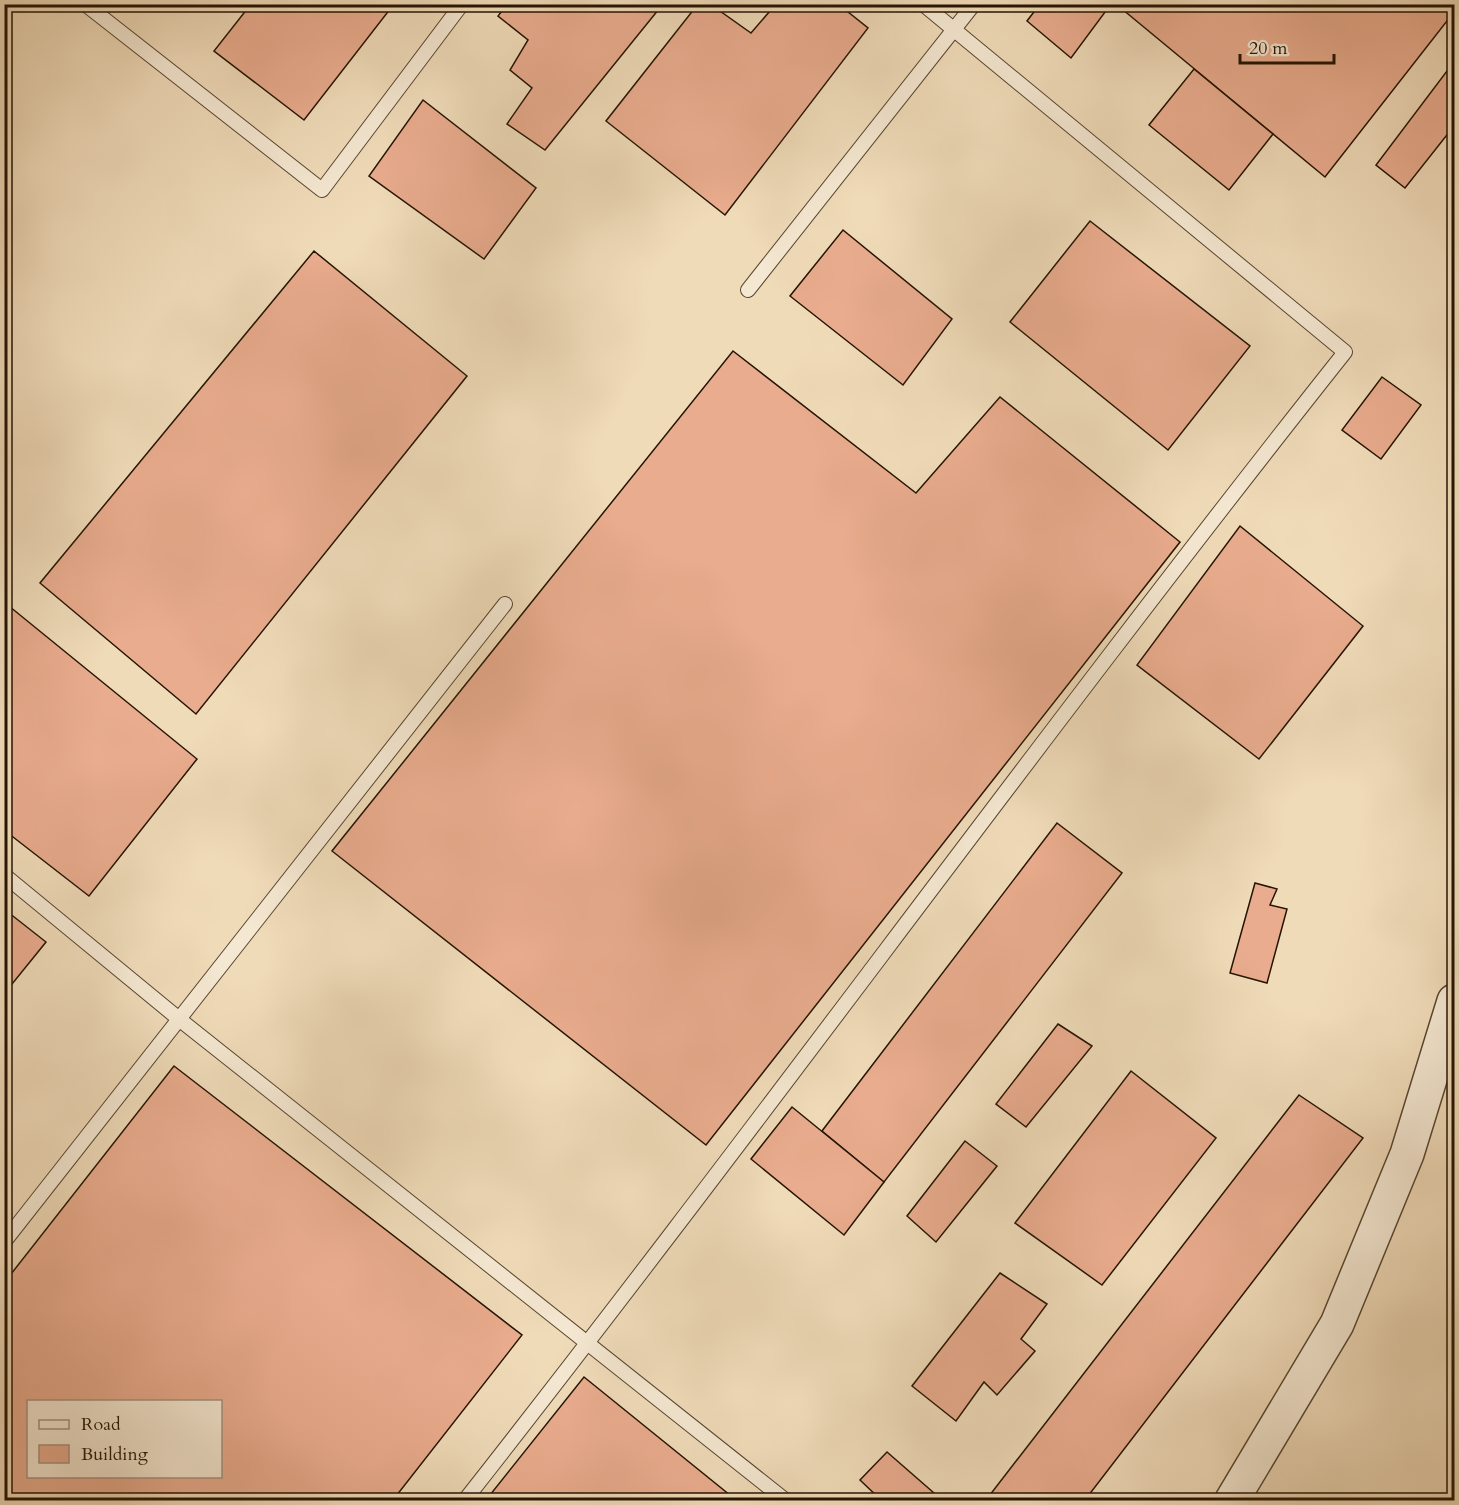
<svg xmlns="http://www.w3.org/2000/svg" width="1459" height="1505" font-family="Cardo,serif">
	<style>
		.building { fill: #e9ac8e; stroke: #251403; stroke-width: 1.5; fill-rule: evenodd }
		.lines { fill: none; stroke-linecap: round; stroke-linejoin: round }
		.service-casing { stroke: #584630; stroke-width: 16 }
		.tertiary-casing { stroke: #584630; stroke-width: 36 }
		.service { stroke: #f5e8d2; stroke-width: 14 }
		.tertiary { stroke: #f5e8d2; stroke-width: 33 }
	</style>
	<rect width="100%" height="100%" fill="#f0dbb9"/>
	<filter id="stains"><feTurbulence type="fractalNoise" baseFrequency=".00333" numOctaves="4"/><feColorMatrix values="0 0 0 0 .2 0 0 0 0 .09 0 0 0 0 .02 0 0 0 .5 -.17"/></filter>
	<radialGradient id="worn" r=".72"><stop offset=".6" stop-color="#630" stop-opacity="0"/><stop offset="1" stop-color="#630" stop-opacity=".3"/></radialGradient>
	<g class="building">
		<polygon points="251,4 394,4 304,120 214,51"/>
		<polygon points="507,4 663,4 545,150 507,124 532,88 510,70 528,40 498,16"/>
		<polygon points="698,4 710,4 751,33 776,4 838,4 868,28 725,215 606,121"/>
		<polygon points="1040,4 1111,4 1071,58 1027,21"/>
		<polygon points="1116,4 1454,4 1454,12 1325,177"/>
		<polygon points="1450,67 1454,70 1454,126 1405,188 1376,165"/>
		<polygon points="1194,69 1273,134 1229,190 1149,125"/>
		<polygon points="423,100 536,188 484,259 369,176"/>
		<polygon points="1090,221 1250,346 1168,450 1010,322"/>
		<polygon points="843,230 952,319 903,385 790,296"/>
		<polygon points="314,251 467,376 196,714 40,583"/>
		<polygon points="733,351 916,493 1000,397 1180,542 706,1145 332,851"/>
		<polygon points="1382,377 1421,405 1381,459 1342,430"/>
		<polygon points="1240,526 1363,626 1259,759 1137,665"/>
		<polygon points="4,602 197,759 89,896 4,830"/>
		<polygon points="1057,823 1122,873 884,1182 822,1131"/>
		<polygon points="1255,883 1277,889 1270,905 1287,909 1267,983 1230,973"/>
		<polygon points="4,909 46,942 4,994"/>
		<polygon points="1058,1024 1092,1046 1026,1127 996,1104"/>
		<path d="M174 1066 522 1335 393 1500H4V1283ZM28 1402H220V1476H28Z"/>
		<polygon points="1131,1071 1216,1138 1102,1285 1015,1223"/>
		<polygon points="1299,1095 1363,1138 1085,1500 986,1500"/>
		<polygon points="792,1107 884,1182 844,1235 751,1159"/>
		<polygon points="965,1141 997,1166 936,1242 907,1216"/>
		<polygon points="1000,1273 1047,1304 1021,1339 1035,1351 997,1395 984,1382 956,1421 912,1386"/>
		<polygon points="584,1377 736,1500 486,1500"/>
		<polygon points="887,1452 942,1500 881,1500 860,1480"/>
	</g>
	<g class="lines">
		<defs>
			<g id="service">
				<polyline points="85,4 322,190 462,4"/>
				<polyline points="748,290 974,4"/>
				<polyline points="4,875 179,1019 785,1500"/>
				<polyline points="4,1242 505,604"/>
				<path d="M465 1500C763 1121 1045 730 1345 352L923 4"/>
			</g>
			<polyline id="tertiary" points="1232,1500 1337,1324 1407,1154 1454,1001"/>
		</defs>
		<use href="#service" class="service-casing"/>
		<use href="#tertiary" class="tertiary-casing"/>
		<use href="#service" class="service"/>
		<use href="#tertiary" class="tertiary"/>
	</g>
	<rect width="1459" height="1505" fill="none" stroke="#f0dbb9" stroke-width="24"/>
	<rect x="6" y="6" width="1447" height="1493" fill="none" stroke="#251403" stroke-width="3"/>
	<rect x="12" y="12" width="1435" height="1481" fill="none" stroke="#251403" stroke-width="1.5"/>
	<rect x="27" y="1400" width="195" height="78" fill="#f5e8d2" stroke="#a2937f" stroke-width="1.5"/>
	<rect x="39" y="1420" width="30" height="9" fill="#f5e8d2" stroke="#a2937f" stroke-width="1.5"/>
	<text x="81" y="1430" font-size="18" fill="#251403">Road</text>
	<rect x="39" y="1445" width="30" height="18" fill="#e9ac8e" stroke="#a2937f" stroke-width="1.5"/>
	<text x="81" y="1460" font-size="18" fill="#251403">Building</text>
	<path d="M1240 54v9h94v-9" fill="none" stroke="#251403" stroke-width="3"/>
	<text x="1249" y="54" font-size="18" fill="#251403" stroke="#f5e8d2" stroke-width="4.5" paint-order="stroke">20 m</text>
	<rect width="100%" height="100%" filter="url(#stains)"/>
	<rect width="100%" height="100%" fill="url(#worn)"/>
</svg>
